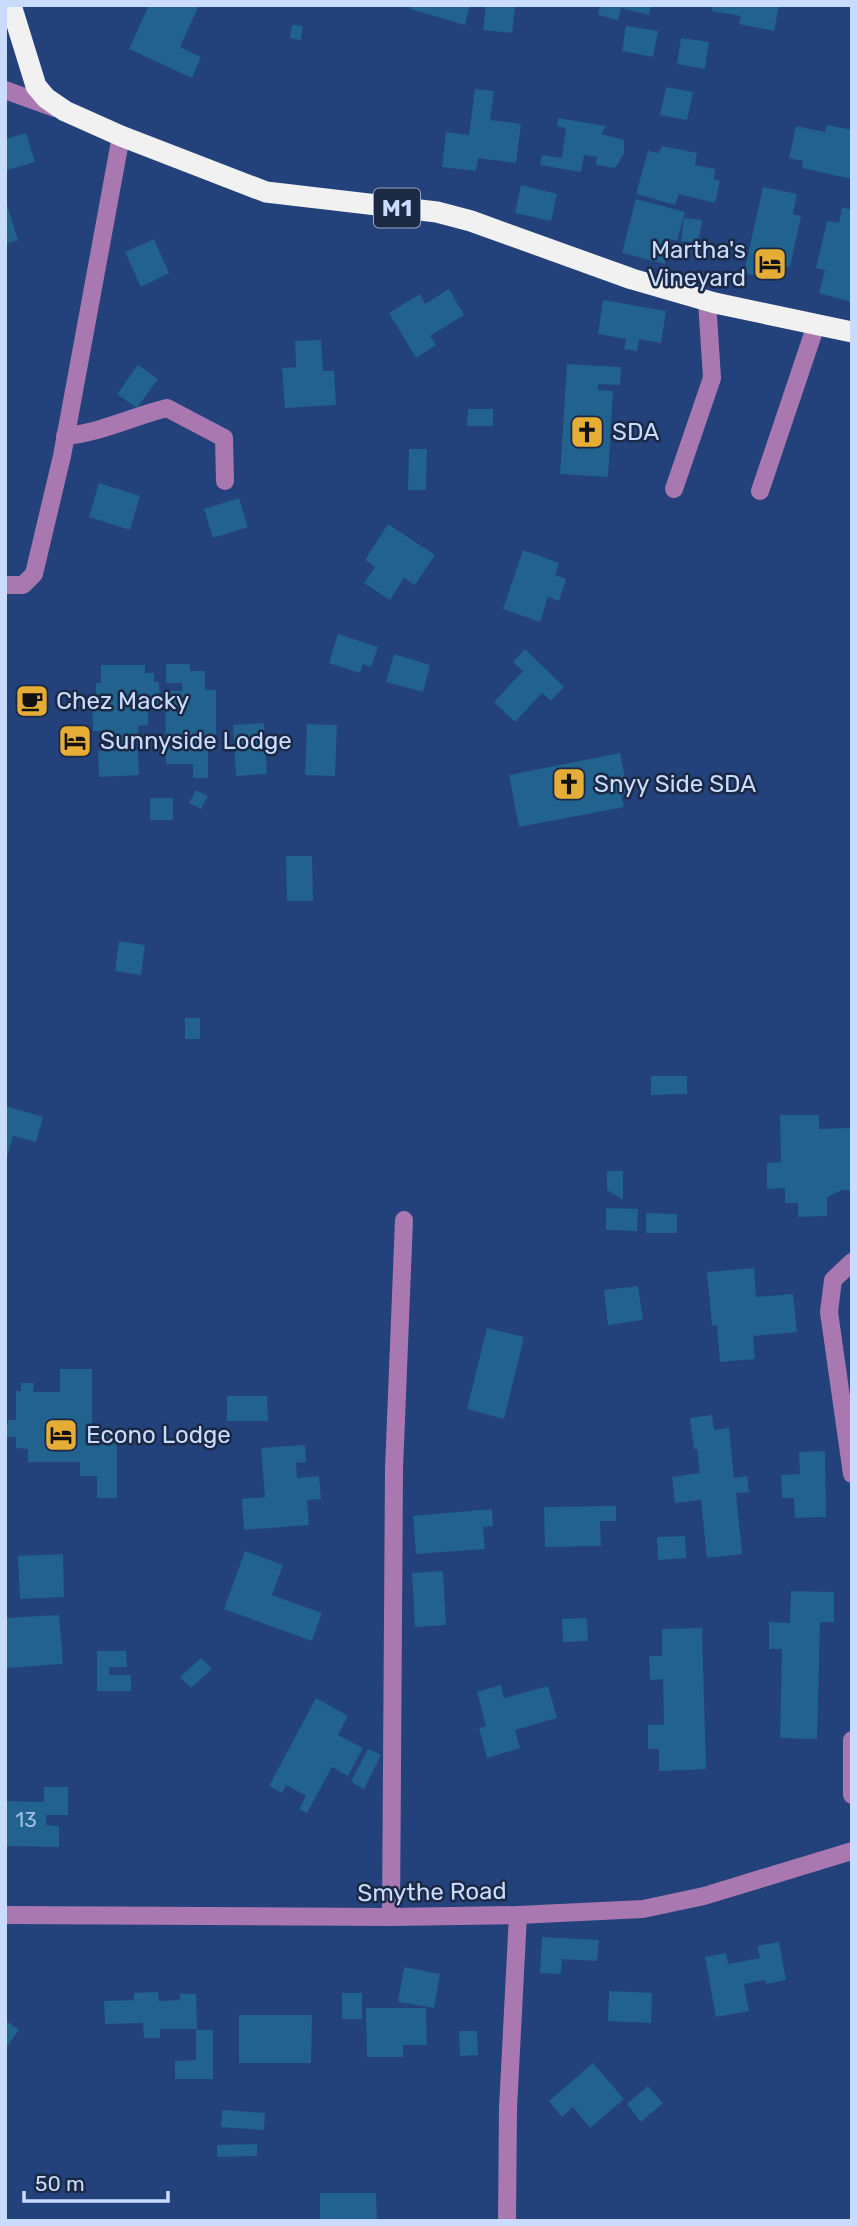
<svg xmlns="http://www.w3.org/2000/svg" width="857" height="2226" font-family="Rubik,sans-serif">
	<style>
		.building { fill: #21628e }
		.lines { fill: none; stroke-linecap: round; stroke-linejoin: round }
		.minor { stroke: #a978b0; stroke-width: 18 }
		.highway { stroke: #f1f1f1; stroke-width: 21 }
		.labels { text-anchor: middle; stroke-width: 5; stroke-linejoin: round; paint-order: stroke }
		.number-label { font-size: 21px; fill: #9fbee3 }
		.shield { fill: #1b2944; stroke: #95a6c7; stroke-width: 2 }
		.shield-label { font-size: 23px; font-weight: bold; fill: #c9dcff }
		.poi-label { font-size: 24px; fill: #c9dcff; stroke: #1b2944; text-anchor: start }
		.street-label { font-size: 24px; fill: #c9dcff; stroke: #1b2944 }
	</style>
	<rect width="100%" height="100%" fill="#23417a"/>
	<g class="building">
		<polygon points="149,5 199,5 180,47 201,57 192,78 129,49"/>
		<polygon points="411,5 470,5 465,25 410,9"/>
		<polygon points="486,5 515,7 512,33 483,30"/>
		<polygon points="600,5 651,5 649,15 621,8 618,20 598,15"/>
		<polygon points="713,5 779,5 774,31 739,24 741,16 712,11"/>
		<polygon points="292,25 303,26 301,40 290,38"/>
		<polygon points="626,26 658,31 653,57 622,51"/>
		<polygon points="681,38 709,42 705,69 677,64"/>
		<polygon points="666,87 693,92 687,120 660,115"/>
		<polygon points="475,89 494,91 490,120 521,124 516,163 478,158 476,171 442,167 446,132 469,135"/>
		<polygon points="558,118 606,126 601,134 624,140 624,154 615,168 596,165 597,157 584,155 581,172 540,165 542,155 562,158 566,128 557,126"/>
		<polygon points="827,125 852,130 852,179 802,168 803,161 789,158 796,126 825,132"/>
		<polygon points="26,133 35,162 5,171 5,139"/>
		<polygon points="662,146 697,153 695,165 715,169 714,179 720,181 715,203 679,194 675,205 636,194 648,151 659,153"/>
		<polygon points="521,185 557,194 551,221 515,213"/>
		<polygon points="763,187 797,194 793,214 801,216 790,267 777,264 774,280 744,273"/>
		<polygon points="5,199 18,240 5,244"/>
		<polygon points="636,199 685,212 677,241 671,239 665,264 622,253"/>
		<polygon points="842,207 852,210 852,302 819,293 825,270 816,268 827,221 839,223"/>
		<polygon points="684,218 702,220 698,243 681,241"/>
		<polygon points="154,239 169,273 141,287 125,252"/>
		<polygon points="449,289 464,315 430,336 436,345 416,358 389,313 420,294 425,304"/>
		<polygon points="603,300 666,311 661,343 639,339 637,351 624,349 626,339 598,334"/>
		<polygon points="321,340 323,371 334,371 336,405 285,408 282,368 296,367 295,341"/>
		<polygon points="567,364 621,367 620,385 598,384 598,390 613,391 608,477 560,474"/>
		<polygon points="138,365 158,379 137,408 117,394"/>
		<polygon points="468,409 493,409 493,426 467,426"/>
		<polygon points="409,449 427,449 426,490 408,490"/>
		<polygon points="99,483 140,496 130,530 89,517"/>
		<polygon points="239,498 248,527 213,538 204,509"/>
		<polygon points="388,524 435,555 415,585 404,578 390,600 364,583 375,567 365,560"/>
		<polygon points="523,550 559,563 555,575 566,579 559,601 548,597 540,622 503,609"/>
		<polygon points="338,634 378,647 371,667 363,664 360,673 329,663"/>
		<polygon points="525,649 564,687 551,701 542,693 515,722 494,702 523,671 513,662"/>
		<polygon points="394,654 430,665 423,692 386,682"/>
		<polygon points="166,664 190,664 190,671 205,671 205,690 216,690 216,736 208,736 208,778 193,778 193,764 166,764 165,691 182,691 182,683 166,683"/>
		<polygon points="101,665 145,665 145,673 154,673 154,682 159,682 160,709 148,709 148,725 138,726 139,740 114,740 114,731 93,731 92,695 96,695 96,683 101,683"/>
		<polygon points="264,723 267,774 236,776 233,725"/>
		<polygon points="307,724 337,725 335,776 305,775"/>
		<polygon points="138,750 139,775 99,777 98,751"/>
		<polygon points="620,753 628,793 621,795 624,807 519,827 509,775"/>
		<polygon points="196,790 208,796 201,809 189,803"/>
		<rect x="150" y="798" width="23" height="22"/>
		<polygon points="286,856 312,856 313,901 287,901"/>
		<polygon points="119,941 145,945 141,975 115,971"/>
		<rect x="185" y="1018" width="15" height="21"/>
		<polygon points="651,1076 687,1076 687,1094 651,1095"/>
		<polygon points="5,1106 43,1117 36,1142 13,1136 6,1160"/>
		<polygon points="780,1115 819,1115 819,1129 852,1128 852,1190 842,1190 827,1197 827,1216 798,1217 798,1203 785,1203 785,1188 767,1189 767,1163 781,1162"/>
		<polygon points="607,1171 623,1171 623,1200 607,1190"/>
		<polygon points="606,1208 638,1209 637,1231 606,1230"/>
		<polygon points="646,1213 677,1214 677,1233 646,1233"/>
		<polygon points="754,1268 756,1297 793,1294 797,1332 753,1336 755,1359 720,1362 717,1325 712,1326 707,1272"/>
		<polygon points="638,1286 643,1320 608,1325 604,1290"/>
		<polygon points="487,1328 524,1337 504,1419 467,1409"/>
		<polygon points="60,1369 92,1369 92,1432 117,1432 117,1498 97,1498 97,1476 80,1476 80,1462 28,1462 28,1449 16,1448 16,1437 5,1437 5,1423 8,1424 8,1420 16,1420 16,1391 21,1391 21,1383 34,1383 33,1392 60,1392"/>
		<polygon points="227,1396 267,1396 268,1421 227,1421"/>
		<polygon points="712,1415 714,1430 729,1428 734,1478 747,1476 749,1492 736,1493 742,1554 707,1558 701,1500 675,1503 672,1477 700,1473 697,1449 694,1449 690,1418"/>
		<polygon points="305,1445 306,1462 296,1463 297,1478 319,1476 321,1499 307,1500 309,1525 244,1530 242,1499 265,1497 261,1448"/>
		<polygon points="825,1451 826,1517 795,1518 794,1498 782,1498 781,1475 800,1474 799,1452"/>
		<polygon points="616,1506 616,1521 600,1521 601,1546 545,1547 544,1507"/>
		<polygon points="492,1509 493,1526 483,1527 485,1549 416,1554 413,1516"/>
		<polygon points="685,1536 686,1558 658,1560 657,1537"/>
		<polygon points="245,1551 283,1565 272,1595 322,1613 312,1641 224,1609"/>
		<polygon points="63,1554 64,1597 20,1599 18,1556"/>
		<polygon points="443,1571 446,1625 415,1627 412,1573"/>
		<polygon points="791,1591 834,1592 834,1622 820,1622 817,1739 780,1738 782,1649 769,1649 769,1622 790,1623"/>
		<polygon points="59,1615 63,1664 7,1668 5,1618"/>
		<polygon points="587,1618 588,1641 563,1642 562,1619"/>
		<polygon points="702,1628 706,1769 659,1771 659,1749 648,1749 648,1725 664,1725 663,1679 650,1680 649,1656 662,1656 662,1629"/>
		<polygon points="97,1651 126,1651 127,1667 109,1667 109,1675 131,1675 131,1691 97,1691"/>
		<polygon points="201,1658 212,1669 191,1688 180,1677"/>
		<polygon points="501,1685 504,1698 548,1686 557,1718 515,1730 520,1748 487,1758 479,1728 486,1726 477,1692"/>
		<polygon points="316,1698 348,1716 338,1735 363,1748 348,1776 332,1767 307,1813 299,1809 306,1796 286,1785 282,1793 269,1786"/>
		<polygon points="368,1749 381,1755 364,1789 351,1782"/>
		<polygon points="44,1787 68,1787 68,1815 46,1815 46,1825 59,1826 59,1847 5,1846 5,1801 44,1802"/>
		<polygon points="542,1937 599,1940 597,1961 562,1959 561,1974 540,1973"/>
		<polygon points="779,1942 786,1980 766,1984 765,1980 744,1984 749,2011 716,2017 705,1957 726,1953 728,1964 760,1958 757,1946"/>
		<polygon points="404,1967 440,1974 434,2008 398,2002"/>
		<polygon points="609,1991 652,1993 651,2023 608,2021"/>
		<polygon points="158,1992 159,2001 180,2000 180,1994 196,1994 197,2029 160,2029 160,2038 144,2038 143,2023 105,2024 104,2001 134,2000 134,1993"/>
		<rect x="342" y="1993" width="20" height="26"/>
		<polygon points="366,2008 426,2008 427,2045 403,2045 403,2057 367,2057"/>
		<polygon points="239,2015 312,2015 311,2063 239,2063"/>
		<polygon points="5,2020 19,2030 5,2049"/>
		<polygon points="196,2030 213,2030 213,2079 175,2079 175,2061 196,2060"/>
		<polygon points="459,2031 477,2031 478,2055 460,2056"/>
		<polygon points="593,2063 624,2099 590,2128 573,2107 562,2117 549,2101"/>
		<polygon points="648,2086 663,2103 641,2122 627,2104"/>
		<polygon points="222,2110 265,2113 264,2130 221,2127"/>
		<polygon points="257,2144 257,2156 217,2157 217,2145"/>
		<polygon points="320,2193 376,2193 377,2221 320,2221"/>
	</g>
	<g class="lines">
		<g class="minor">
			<polyline points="5,90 55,108"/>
			<path d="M65 436C100 433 134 416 167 408L224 438 225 481"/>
			<polyline points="674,489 712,378 707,301"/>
			<polyline points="760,491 816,325"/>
			<polyline points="5,585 23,585 34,574 62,456 121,136"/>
			<polyline points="852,1262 833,1280 829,1312 852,1474"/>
			<polyline points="852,1740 852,1795"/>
			<polyline points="5,1915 391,1917 518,1915 643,1909 704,1896 852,1851"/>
			<polyline points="391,1917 394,1469 404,1220"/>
			<polyline points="507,2221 508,2108 518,1915"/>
		</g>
		<polyline class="highway" points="11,5 36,86 46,98 65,111 121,136 266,192 437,212 471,221 632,279 715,303 852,332"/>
	</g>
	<defs>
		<symbol id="hotel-square" viewBox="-11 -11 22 22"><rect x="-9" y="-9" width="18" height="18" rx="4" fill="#e5ad35" stroke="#1b2944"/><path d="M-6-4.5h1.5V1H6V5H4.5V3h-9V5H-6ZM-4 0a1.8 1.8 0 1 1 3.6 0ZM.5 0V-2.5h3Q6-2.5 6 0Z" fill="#111"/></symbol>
		<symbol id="church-square" viewBox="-11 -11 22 22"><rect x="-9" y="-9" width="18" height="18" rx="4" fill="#e5ad35" stroke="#1b2944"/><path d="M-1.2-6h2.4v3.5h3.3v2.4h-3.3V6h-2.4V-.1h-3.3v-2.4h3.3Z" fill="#111"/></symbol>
		<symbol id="cafe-square" viewBox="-11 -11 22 22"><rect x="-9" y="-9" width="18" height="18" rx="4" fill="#e5ad35" stroke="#1b2944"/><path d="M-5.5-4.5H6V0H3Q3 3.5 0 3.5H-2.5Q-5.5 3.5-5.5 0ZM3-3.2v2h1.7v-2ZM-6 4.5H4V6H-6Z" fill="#111"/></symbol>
	</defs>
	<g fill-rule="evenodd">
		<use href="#hotel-square" x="751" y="245" width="38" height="38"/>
		<use href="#church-square" x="568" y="413" width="38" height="38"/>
		<use href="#cafe-square" x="13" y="682" width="38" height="38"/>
		<use href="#hotel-square" x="56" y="722" width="38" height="38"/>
		<use href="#church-square" x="550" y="765" width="38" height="38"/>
		<use href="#hotel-square" x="42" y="1416" width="38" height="38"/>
	</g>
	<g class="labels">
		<g class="number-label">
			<text x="26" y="1827">13</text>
		</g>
		<rect class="shield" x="374" y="188.5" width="46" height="39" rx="5"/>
		<g class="shield-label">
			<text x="397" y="216">M1</text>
		</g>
		<g class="poi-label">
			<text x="746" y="258" text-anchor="end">Martha's<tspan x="746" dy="28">Vineyard</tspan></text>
			<text x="612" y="440">SDA</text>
			<text x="56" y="709">Chez Macky</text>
			<text x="100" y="749">Sunnyside Lodge</text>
			<text x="594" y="792">Snyy Side SDA</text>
			<text x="86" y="1443">Econo Lodge</text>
		</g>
		<g class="street-label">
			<text transform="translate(432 1892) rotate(-1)" y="8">Smythe Road</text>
		</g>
	</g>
	<rect width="857" height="2226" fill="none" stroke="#c9dcff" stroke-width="14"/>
	<path d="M24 2191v10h144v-10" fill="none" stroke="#c9dcff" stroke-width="3.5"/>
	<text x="35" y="2191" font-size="21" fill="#c9dcff" stroke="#1b2944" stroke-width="5" paint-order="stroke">50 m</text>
</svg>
